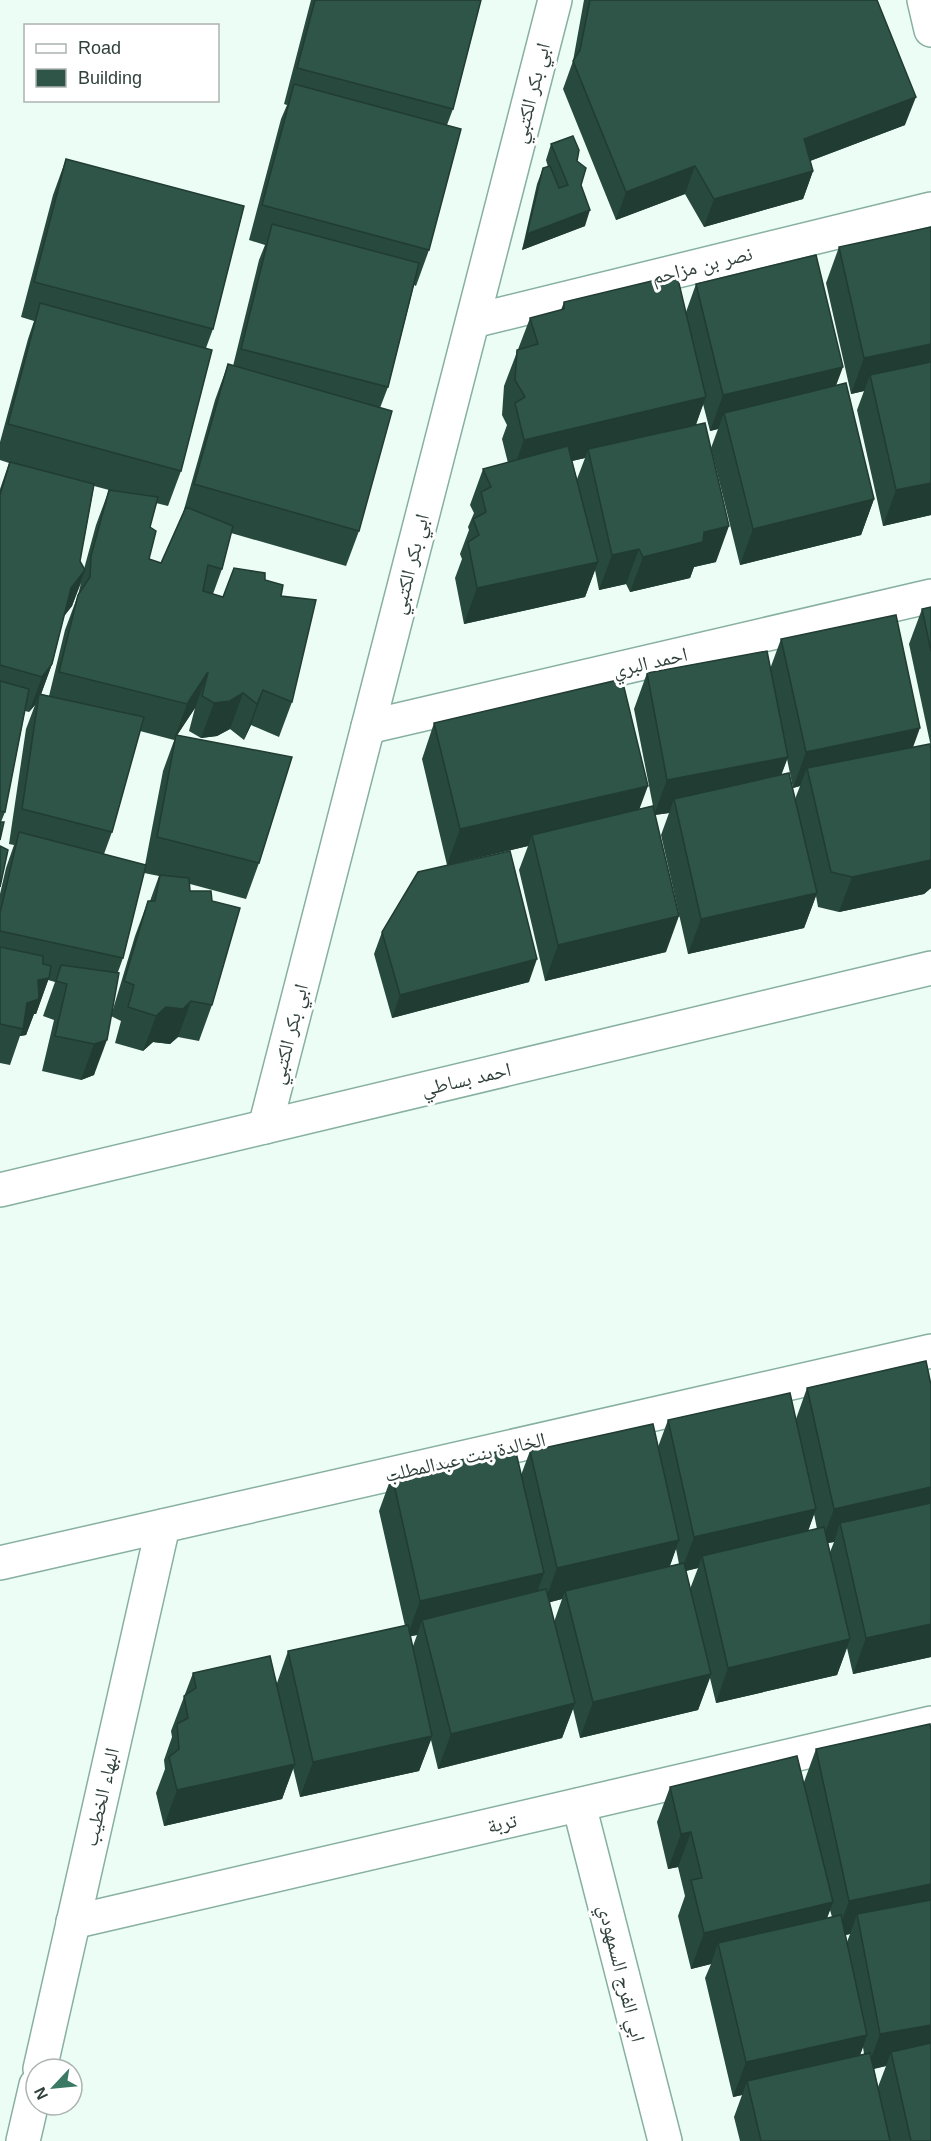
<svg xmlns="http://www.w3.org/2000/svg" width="931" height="2141" font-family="Arial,'Noto Naskh Arabic',sans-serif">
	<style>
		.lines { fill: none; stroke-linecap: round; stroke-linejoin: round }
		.minor-casing { stroke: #87b0a0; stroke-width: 36 }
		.minor { stroke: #fff; stroke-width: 33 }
		.wall { fill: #28493e; fill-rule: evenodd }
		.shaded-wall { fill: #213c32 }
		.building { fill: #2f5548; stroke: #213c32; stroke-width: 1.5 }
		.labels { text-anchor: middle; stroke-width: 6; stroke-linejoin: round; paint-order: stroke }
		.street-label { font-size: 20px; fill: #30413b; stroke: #fff }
	</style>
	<rect width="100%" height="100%" fill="#ecfdf6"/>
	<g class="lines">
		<defs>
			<g id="minor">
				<polyline points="924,0 931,30"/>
				<polyline points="473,321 931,209"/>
				<polyline points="368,727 931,596"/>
				<polyline points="265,1127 555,0"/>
				<polyline points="0,1190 931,968"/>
				<polyline points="0,1563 931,1351"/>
				<polyline points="579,1805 665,2141"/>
				<polyline points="73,1922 931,1723"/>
				<polyline points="40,2069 163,1526"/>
				<polyline points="23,2141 36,2085"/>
			</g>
		</defs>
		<use href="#minor" class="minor-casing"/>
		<use href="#minor" class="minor"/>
	</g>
	<g class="wall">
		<path d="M311 0H481L453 109 447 125 429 250 416 286 414 285 388 387 380 408 359 531 346 566 231 533 222 569 213 594 223 597 265 580 281 596 292 702 279 737 251 725 244 740 230 729 217 736 201 738 189 731 195 708 177 735 259 863 246 899 190 884V891L212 1005 199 1041 178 1037 170 1044 153 1042 143 1051 115 1043 121 1021 111 1016 135 936 148 901H150L159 876 144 873 123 958 118 972 94 1075 81 1080 42 1071 54 1020 43 1016 55 982 48 980 36 1014H34L26 1035 20 1036 10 1065 0 1063V894L6 868 14 845 9 844 26 729 35 705 29 712 25 711 5 812 1 822 0 840V489L9 463 0 460V442L28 339 34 321 21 317 53 195 66 159 213 329 206 348 181 471 168 506 156 503 150 527 149 559 161 563 183 513 215 400 228 364 233 366 259 260 265 245 249 240 281 119 287 105 284 104ZM94 486 109 490 96 525 84 569 80 561ZM81 583 78 595 65 630 49 696 41 694 52 664 64 616 72 606ZM140 731 174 740 175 738 163 771 145 865 104 854 112 832Z"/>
		<polygon points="584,0 877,0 905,125 810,161 813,171 803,199 704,227 685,194 616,220 563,89 573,61"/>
		<polygon points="551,144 577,161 581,185 585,226 522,250 537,184 543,168 548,167 546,160"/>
		<polygon points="839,247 931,515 883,526 857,410 864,391 851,394 826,283"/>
		<path d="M696 284 836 385 874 499 861 535 740 565 711 448 718 429 710 431 703 404 696 425 716 562 694 567 690 578 630 592 626 584 599 590 595 570 585 597 464 624 455 578 462 559 460 554 469 530 468 527 474 513 470 505 483 469 508 463 502 439 507 425 502 415 504 386 530 318 561 310 564 302 686 312ZM585 458 577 479 572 461Z"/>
		<polygon points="931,607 931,747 909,644 922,609"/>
		<path d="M781 639 913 747 931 749V888L924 894 839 912 818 907 816 896 804 928 688 954 661 835 669 813 655 815 666 952 545 981 519 870 528 846 447 865 422 759 434 723 639 809 653 806 634 709 647 673 770 669ZM787 759 793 788 800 786 795 799 781 775Z"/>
		<polygon points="382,932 529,982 392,1018 374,954"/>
		<path d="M807 1388 931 1657 853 1674 847 1648 837 1675 716 1703 710 1678 698 1710 580 1738 573 1709 562 1738 438 1769 431 1740 419 1771 300 1797 293 1768 282 1799 164 1826 156 1793 165 1769 164 1760 172 1737 171 1731 193 1673 277 1683 288 1651 405 1626 379 1511 392 1475H521L530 1451 658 1447 668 1420 796 1419ZM814 1514 817 1529 808 1531ZM834 1542 830 1552 828 1543ZM676 1549 679 1564 670 1566ZM698 1568 690 1589 686 1571ZM562 1599 554 1622 549 1602ZM417 1635 413 1646 410 1636Z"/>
		<path d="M816 1749 931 2141H740L734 2117 742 2095 733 2097 705 1978 711 1964 691 1969 678 1916 685 1896 678 1867 668 1869 657 1822 670 1787 804 1782ZM830 1910 832 1917 827 1918ZM850 1934 847 1942 845 1935ZM863 2047 864 2054 860 2055ZM886 2066 878 2087 874 2069Z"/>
	</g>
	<g class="shaded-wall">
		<polygon points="916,97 905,125 794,167 804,139"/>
		<polygon points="695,166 685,194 616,220 626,192"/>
		<polygon points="813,171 803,199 704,227 714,199"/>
		<polygon points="590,210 585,226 522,250 527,234"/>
		<polygon points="931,344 931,376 870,375 864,391 851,394 864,358"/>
		<polygon points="843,367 830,402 724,413 718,429 710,431 723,395"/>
		<polygon points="706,397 693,432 588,449 585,458 511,475 524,440"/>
		<polygon points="931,483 931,515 883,526 896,490"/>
		<polygon points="874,499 861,535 740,565 753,529"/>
		<polygon points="729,526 716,562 694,567 690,578 630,592 643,557 704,532"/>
		<polygon points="639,549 626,584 599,590 612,555"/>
		<polygon points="598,562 585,597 464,624 477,588"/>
		<polygon points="85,570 72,606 58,624 71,588"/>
		<polygon points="52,664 39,700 39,694 35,705 29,712 42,677"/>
		<polygon points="208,672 195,708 174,740 187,704"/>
		<polygon points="263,690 251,725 244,740 257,704"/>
		<polygon points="243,693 230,729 217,736 201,738 214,703"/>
		<polygon points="920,728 907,764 807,768 800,786 793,788 806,752"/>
		<polygon points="788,757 775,792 674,799 669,813 654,815 667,780"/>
		<polygon points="648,786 635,821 532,835 528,846 447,865 460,829"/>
		<polygon points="931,860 931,888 924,894 839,912 852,877"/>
		<polygon points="817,893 804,928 688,954 701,919"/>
		<polygon points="679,916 666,952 545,981 558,945"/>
		<polygon points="537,959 529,982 392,1018 400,995"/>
		<polygon points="49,978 36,1014 34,1014 26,1035 20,1036 23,1029 27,1003 38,980"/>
		<polygon points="191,1001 178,1037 170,1044 153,1042 143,1051 156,1016 166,1007"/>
		<polygon points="107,1040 94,1075 81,1080 94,1044"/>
		<polygon points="931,1487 931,1520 840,1523 834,1542 821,1544 834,1509"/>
		<polygon points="816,1509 803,1545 702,1556 698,1568 681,1572 694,1537"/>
		<polygon points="679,1540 666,1576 565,1591 562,1599 544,1604 557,1568"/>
		<polygon points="544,1573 531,1609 422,1620 417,1635 407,1637 420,1601"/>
		<polygon points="931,1624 931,1657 853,1674 866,1638"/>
		<polygon points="850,1639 837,1675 716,1703 728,1668"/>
		<polygon points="711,1674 698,1710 580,1738 593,1702"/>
		<polygon points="575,1703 562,1738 438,1769 451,1734"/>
		<polygon points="432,1736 419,1771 300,1797 313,1762"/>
		<polygon points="295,1764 282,1799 164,1826 177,1790"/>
		<polygon points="691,1832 678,1867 668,1869 681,1834"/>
		<polygon points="931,1884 931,1917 857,1914 850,1934 836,1937 849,1901"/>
		<polygon points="833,1902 820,1937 718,1943 711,1964 691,1969 704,1933"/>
		<polygon points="931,2025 931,2058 891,2052 886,2066 867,2070 880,2034"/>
		<polygon points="867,2035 855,2070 747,2081 742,2095 733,2097 746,2062"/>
	</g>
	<g class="building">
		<polygon points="315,0 481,0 453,109 297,68"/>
		<polygon points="590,0 877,0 916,97 804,139 813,171 714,199 695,166 626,192 573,61 580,50"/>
		<polygon points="294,84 461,129 429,250 262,205"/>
		<polygon points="573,136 579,150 577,161 586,168 581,185 590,210 527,234 543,168 550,166 559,188 568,185 551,144"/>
		<polygon points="66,159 244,206 213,329 34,282"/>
		<polygon points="272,224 419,263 388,387 241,349"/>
		<polygon points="931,227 931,344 864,358 839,247"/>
		<polygon points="816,255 843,367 723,395 696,284"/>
		<polygon points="677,275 706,397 524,440 515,403 525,397 515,380 517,350 538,344 530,318 564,309 564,302"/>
		<polygon points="40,303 212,350 181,471 8,424"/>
		<polygon points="931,362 931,483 896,490 870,375"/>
		<polygon points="228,364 392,411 359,531 194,484"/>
		<polygon points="846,383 874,499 753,529 724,413"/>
		<polygon points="705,423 729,526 704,532 703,542 643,557 639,549 612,555 588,449"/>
		<polygon points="568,446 598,562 477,588 468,542 479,535 473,519 486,512 481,492 491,487 483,469"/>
		<polygon points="10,462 94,484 80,561 85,570 71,588 52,664 42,677 0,665 0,495"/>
		<polygon points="109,490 158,497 150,527 156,531 149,559 161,563 186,507 233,526 222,569 208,565 203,591 223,597 234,568 265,573 265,580 283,585 281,596 316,600 292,702 263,690 257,704 243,693 230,701 214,703 202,696 208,672 187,704 59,672 78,595 90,577 91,556"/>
		<polygon points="931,607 931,651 922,609"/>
		<polygon points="896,615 920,728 806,752 781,639"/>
		<polygon points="767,651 788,757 667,780 647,673"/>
		<polygon points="622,679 648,786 460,829 434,723"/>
		<polygon points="0,681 29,689 5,812 0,811"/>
		<polygon points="39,694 144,717 112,832 22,809"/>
		<polygon points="176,735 292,757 259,863 157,837"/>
		<polygon points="930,744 931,749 931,860 852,877 831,872 807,768"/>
		<polygon points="789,773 817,893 701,919 674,799"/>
		<polygon points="653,806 679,916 558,945 532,835"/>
		<polygon points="0,822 4,822 0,840"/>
		<polygon points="19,832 146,865 123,958 0,931 0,913"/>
		<polygon points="0,846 8,850 0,887"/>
		<polygon points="510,851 537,959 400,995 382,932 418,872"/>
		<polygon points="160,875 189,878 190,891 211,891 212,901 240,908 212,1005 191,1001 183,1009 166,1007 156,1016 128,1007 134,985 124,981 148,901 155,901"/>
		<polygon points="0,947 43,956 43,964 51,966 49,978 38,980 39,999 27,1003 23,1029 0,1024"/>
		<polygon points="61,965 119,973 107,1040 94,1044 55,1036 67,984 56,981"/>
		<polygon points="926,1361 931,1385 931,1487 834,1509 807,1388"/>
		<polygon points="790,1393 816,1509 694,1537 668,1420"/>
		<polygon points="653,1424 679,1540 557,1568 530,1451"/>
		<polygon points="515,1448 544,1573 420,1601 392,1475"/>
		<polygon points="931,1503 931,1624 866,1638 840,1523"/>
		<polygon points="824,1527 850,1639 728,1668 702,1556"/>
		<polygon points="684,1563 711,1674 593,1702 565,1591"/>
		<polygon points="546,1589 575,1703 451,1734 422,1620"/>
		<polygon points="408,1625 432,1736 313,1762 288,1651"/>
		<polygon points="270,1656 295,1764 177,1790 169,1757 179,1749 177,1724 188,1718 184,1696 196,1688 193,1673"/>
		<polygon points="930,1724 931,1730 931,1884 849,1901 816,1749"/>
		<polygon points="797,1756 833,1902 704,1933 691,1880 702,1878 691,1832 681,1834 670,1787"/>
		<polygon points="931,1900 931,2025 880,2034 857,1914"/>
		<polygon points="841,1915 867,2035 746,2062 718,1943"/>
		<polygon points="931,2043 931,2141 911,2141 891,2052"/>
		<polygon points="870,2053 890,2141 761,2141 747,2081"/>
	</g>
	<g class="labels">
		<g class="street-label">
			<text transform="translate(531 93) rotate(-76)" y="7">ابي بكر الكتبي</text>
			<text transform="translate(702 265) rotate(-14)" y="7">نصر بن مزاحم</text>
			<text transform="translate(410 564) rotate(-76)" y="7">ابي بكر الكتبي</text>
			<text transform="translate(650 662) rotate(-13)" y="7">احمد البري</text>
			<text transform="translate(289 1034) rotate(-76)" y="7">ابي بكر الكتبي</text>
			<text transform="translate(466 1079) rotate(-13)" y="7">احمد بساطي</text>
			<text transform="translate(465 1457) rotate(-13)" y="7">الخالدة بنت عبدالمطلب</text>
			<text transform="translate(101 1797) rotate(-77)" y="7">البهاء الخطيب</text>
			<text transform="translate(502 1823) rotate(-13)" y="7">تربة</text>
			<text transform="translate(622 1973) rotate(76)" y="7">ابي الفرج السمهودي</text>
		</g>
	</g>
	<rect x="24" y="24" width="195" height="78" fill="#ffffff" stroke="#acb3b1" stroke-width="1.5"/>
	<rect x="36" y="44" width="30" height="9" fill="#ffffff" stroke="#acb3b1" stroke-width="1.5"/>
	<text x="78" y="54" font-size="18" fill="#30413b">Road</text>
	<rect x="36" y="69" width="30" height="18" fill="#2f5548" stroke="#acb3b1" stroke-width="1.5"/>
	<text x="78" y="84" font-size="18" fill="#30413b">Building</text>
	<g transform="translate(54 2087) rotate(244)"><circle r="28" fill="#ffffff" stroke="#acb3b1" stroke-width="1.5"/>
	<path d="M0-4.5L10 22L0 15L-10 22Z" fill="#3c7964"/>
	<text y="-9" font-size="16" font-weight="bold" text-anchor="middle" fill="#30413b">N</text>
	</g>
</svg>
